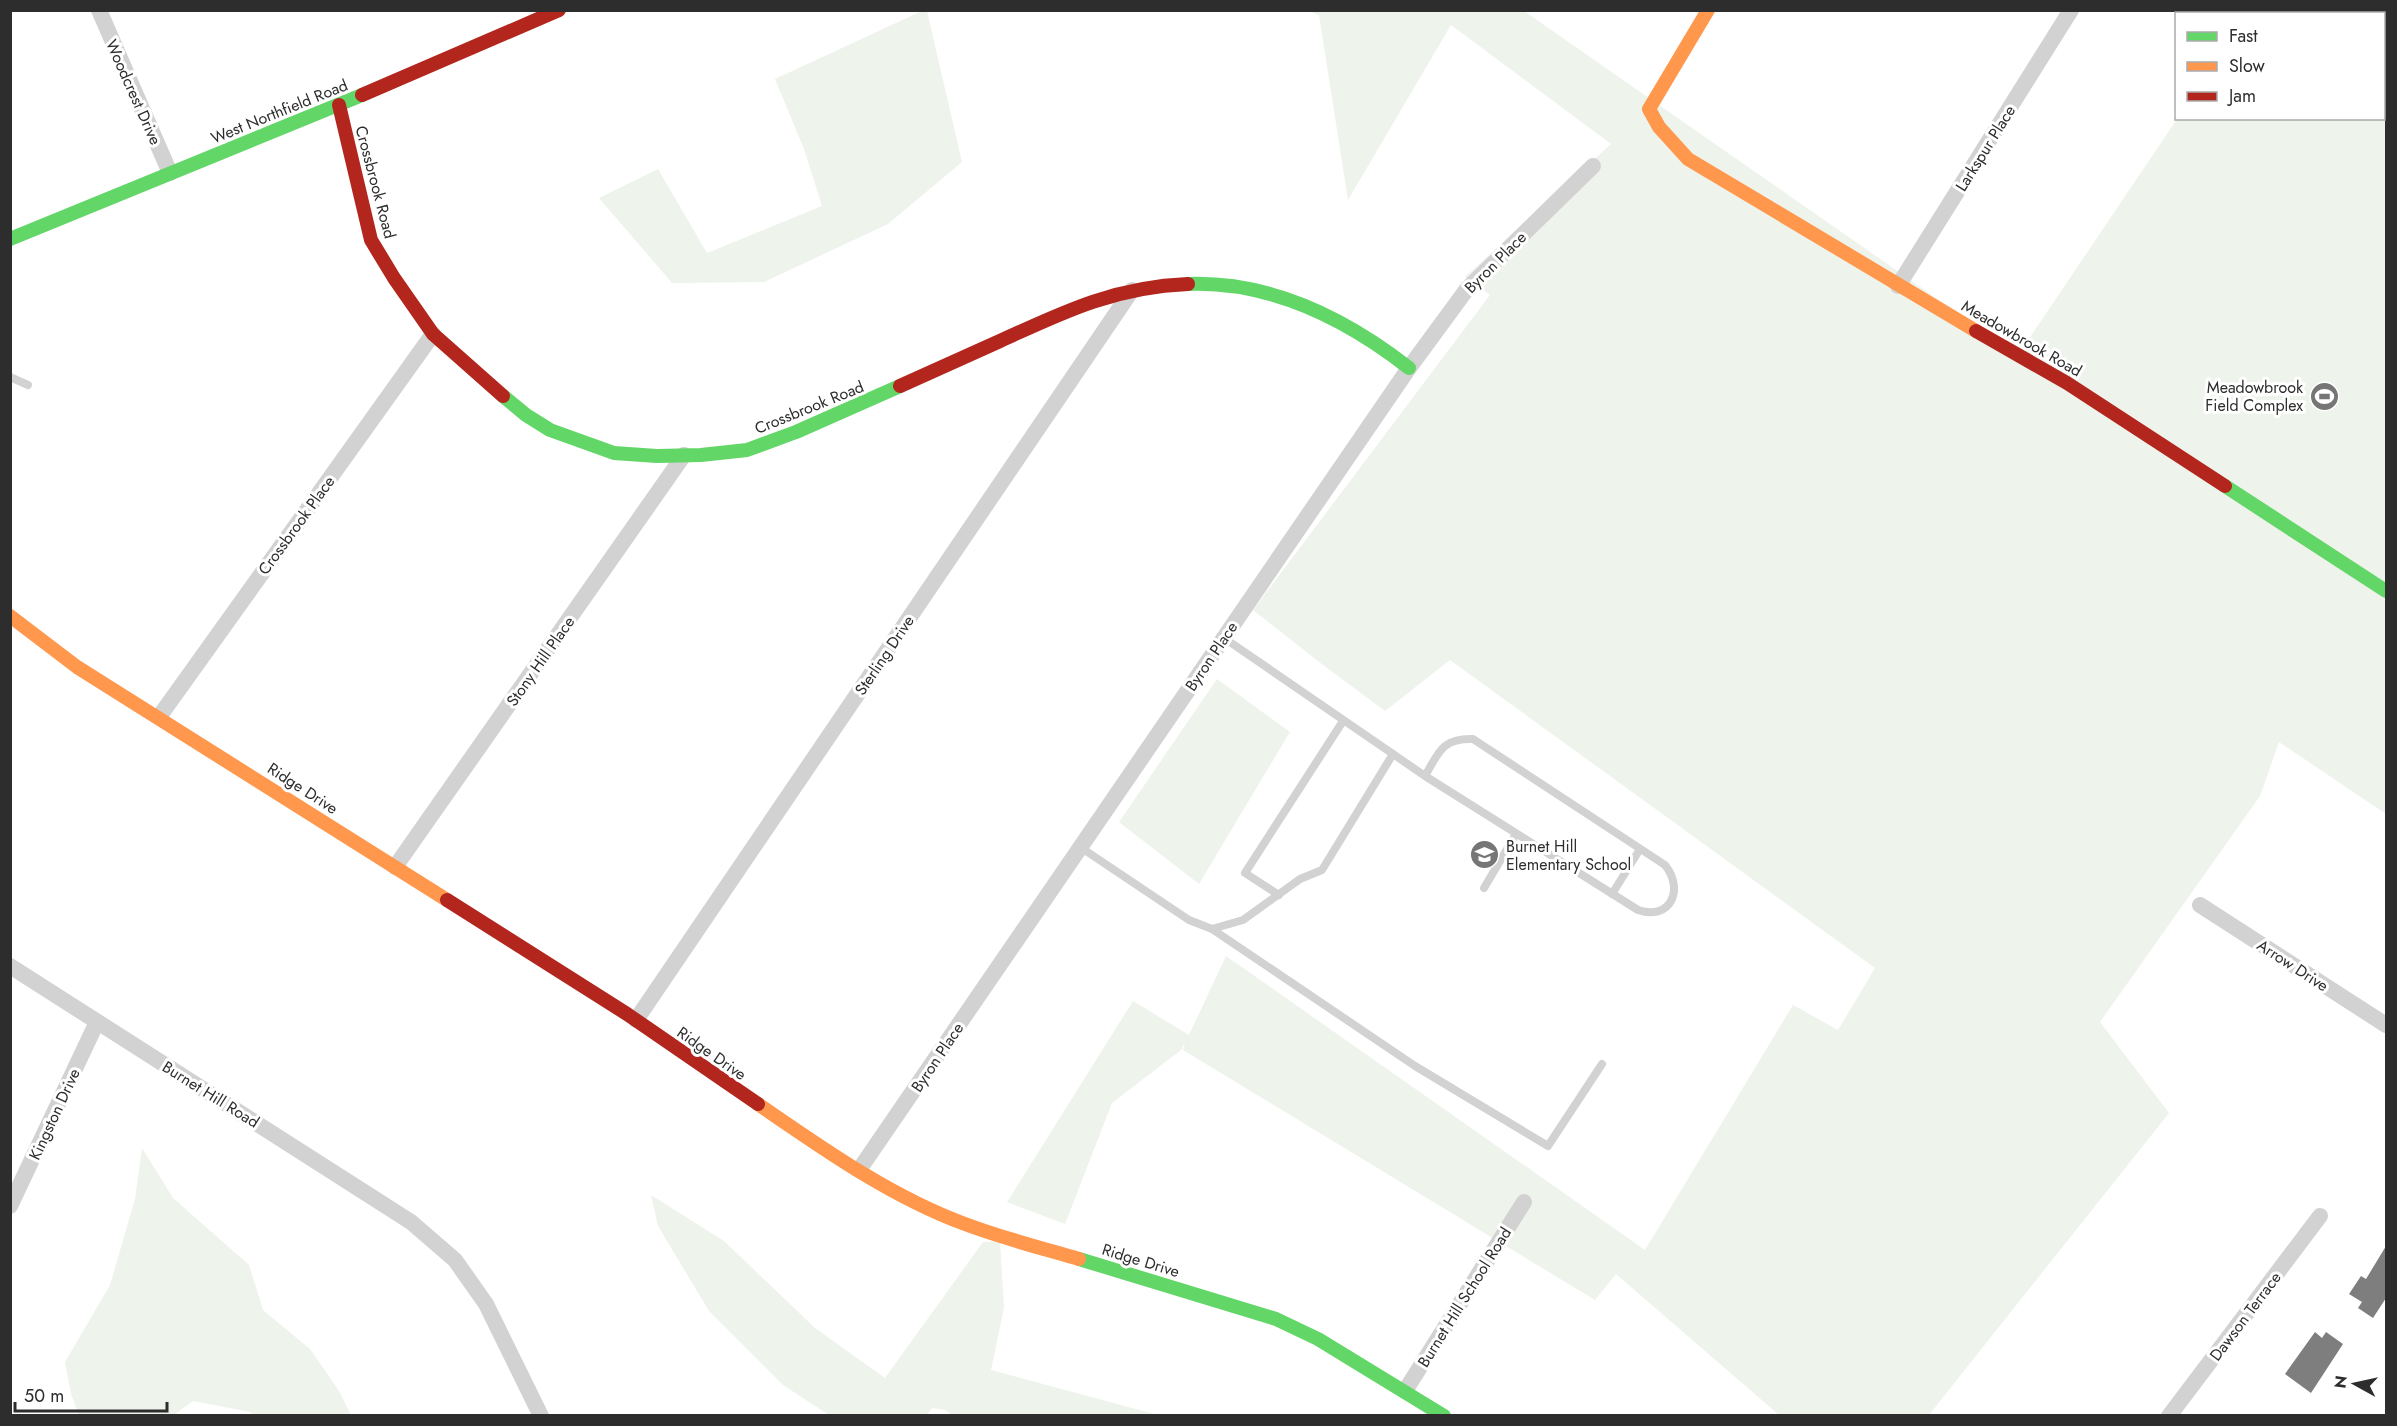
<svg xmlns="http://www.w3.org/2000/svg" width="2397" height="1426" font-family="Jost,sans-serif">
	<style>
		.green { fill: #eef3eb }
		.building { fill: #7e7e7e }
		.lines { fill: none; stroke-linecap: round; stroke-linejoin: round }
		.lane { stroke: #d2d2d2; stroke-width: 8 }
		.street { stroke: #d2d2d2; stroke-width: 16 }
		.fast { stroke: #63d668; stroke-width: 14 }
		.slow { stroke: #ff974d; stroke-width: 14 }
		.jam { stroke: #b3261e; stroke-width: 14 }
		.labels { text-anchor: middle; stroke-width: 6; stroke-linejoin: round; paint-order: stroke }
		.street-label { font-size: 16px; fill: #2d2d2d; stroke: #fff }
		.poi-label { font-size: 16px; fill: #2d2d2d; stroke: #fff; text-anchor: end }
	</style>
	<rect width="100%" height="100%" fill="#fff"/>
	<g class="green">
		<polygon points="924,10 927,11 962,162 888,224 764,282 672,283 599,198 658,169 707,253 822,206 804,149 775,79"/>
		<polygon points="1309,11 1524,11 2018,355 2177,119 2384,118 2384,67 2386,69 2386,814 2279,742 2260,796 2100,1022 2169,1113 1929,1415 1779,1415 1616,1274 1595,1300 1183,1050 1185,1042 1181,1050 1112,1103 1065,1224 1007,1202 1133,1001 1189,1035 1226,956 1645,1250 1793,1005 1838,1030 1875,968 1450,660 1385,711 1323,665 1253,610 1490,295 1465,277 1611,144 1451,25 1348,200 1319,15"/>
		<polygon points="2249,11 2295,11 2300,13 2247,13"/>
		<polygon points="1217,679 1290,732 1199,884 1119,822"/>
		<polygon points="142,1148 173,1198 249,1265 263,1310 310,1349 339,1391 351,1415 254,1415 250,1412 193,1401 174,1415 79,1415 71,1394 65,1362 110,1285 135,1199"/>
		<polygon points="651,1195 724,1241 815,1328 885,1378 983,1242 1000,1241 1004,1308 991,1370 1158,1415 953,1416 945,1410 932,1408 927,1415 829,1415 783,1385 709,1311 658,1226"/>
	</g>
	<g class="building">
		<polygon points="2386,1246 2386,1298 2373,1318 2358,1308 2362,1302 2349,1294 2361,1276 2366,1279"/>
		<polygon points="2315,1332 2322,1338 2326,1332 2343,1344 2311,1393 2285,1374"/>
	</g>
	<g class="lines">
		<g class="lane">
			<polyline points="10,377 28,385"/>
			<path d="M1393 754 1425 776 1638 910C1670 921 1685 890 1665 865L1473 739C1442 738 1439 752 1425 776"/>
			<polyline points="1080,847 1189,920 1212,929 1243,920 1300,879 1322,870 1393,754 1224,638"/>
			<polyline points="1484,888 1516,834"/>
			<polyline points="1612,894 1640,849"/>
			<polyline points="1279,895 1245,873 1343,721"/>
			<polyline points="1212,929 1415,1066 1548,1146 1602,1064"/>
		</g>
		<g class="street">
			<polyline points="99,10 170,173"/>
			<polyline points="1898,286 2071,10"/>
			<polyline points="159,717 433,334"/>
			<polyline points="395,867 684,455"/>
			<polyline points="2200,905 2386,1025"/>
			<polyline points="10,966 411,1222 455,1260 486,1304 541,1416"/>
			<polyline points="636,1020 1132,290"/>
			<polyline points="859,1170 1409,368 1467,289 1593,166"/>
			<polyline points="10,1206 97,1022"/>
			<polyline points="1405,1391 1524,1202"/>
			<polyline points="2169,1416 2320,1216"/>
		</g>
		<g class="fast">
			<polyline points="10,239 362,95"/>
			<path d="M1188 284C1271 281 1345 318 1409 368"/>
			<polyline points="503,396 526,415 550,430 614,453 657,456 701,455 747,450 796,432 900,386"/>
			<polyline points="2225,486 2386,591"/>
			<polyline points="1079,1259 1276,1319 1318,1339 1444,1416"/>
		</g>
		<g class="slow">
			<polyline points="1708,10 1649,109 1659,127 1688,159 1976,331"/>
			<polyline points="10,616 77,667 447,900"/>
			<path d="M758 1104C822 1148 891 1197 965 1224 1002 1238 1041 1248 1079 1259"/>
		</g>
		<g class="jam">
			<polyline points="362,95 559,10"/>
			<polyline points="339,105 371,240 394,278 433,334 503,396"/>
			<polyline points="1976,331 2067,383 2225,486"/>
			<path d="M900 386C933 371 967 356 1000 341 1065 311 1115 287 1188 284"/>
			<polyline points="447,900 627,1014 758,1104"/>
		</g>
	</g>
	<defs>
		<symbol id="stadium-disc" viewBox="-11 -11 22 22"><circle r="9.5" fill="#767676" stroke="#fff"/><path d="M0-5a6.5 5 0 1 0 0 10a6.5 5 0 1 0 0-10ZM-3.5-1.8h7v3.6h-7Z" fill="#fff"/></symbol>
		<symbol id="school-disc" viewBox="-11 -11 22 22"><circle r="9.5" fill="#767676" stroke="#fff"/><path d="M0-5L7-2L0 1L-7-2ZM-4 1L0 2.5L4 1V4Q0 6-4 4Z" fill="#fff"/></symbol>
	</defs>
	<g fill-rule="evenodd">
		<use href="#stadium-disc" x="2308" y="380" width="33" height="33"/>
		<use href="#school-disc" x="1468" y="838" width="33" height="33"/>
	</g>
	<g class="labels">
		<g class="street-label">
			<text transform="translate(134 92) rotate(66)" y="6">Woodcrest Drive</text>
			<text transform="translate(279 111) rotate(-22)" y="6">West Northfield Road</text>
			<text transform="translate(1985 148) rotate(-58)" y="6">Larkspur Place</text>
			<text transform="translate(376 182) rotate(75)" y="6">Crossbrook Road</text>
			<text transform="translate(1495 262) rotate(-45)" y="6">Byron Place</text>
			<text transform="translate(2022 338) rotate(30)" y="6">Meadowbrook Road</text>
			<text transform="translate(809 407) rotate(-22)" y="6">Crossbrook Road</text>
			<text transform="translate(296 525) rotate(-54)" y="6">Crossbrook Place</text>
			<text transform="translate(884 655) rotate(-56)" y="6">Sterling Drive</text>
			<text transform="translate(1211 656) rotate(-56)" y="6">Byron Place</text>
			<text transform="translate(540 661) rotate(-55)" y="6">Stony Hill Place</text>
			<text transform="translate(303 788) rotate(33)" y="6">Ridge Drive</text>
			<text transform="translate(2293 965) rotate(33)" y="6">Arrow Drive</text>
			<text transform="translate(712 1053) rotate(35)" y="6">Ridge Drive</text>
			<text transform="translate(937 1057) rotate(-56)" y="6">Byron Place</text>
			<text transform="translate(211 1094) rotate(32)" y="6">Burnet Hill Road</text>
			<text transform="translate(54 1114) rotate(-65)" y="6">Kingston Drive</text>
			<text transform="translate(1141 1260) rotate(17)" y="6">Ridge Drive</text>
			<text transform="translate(1464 1297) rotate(-58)" y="6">Burnet Hill School Road</text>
			<text transform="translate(2245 1316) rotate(-53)" y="6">Dawson Terrace</text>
		</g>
		<g class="poi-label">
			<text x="2303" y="393">Meadowbrook<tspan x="2303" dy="18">Field Complex</tspan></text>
			<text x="1506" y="852" text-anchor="start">Burnet Hill<tspan x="1506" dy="18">Elementary School</tspan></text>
		</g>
	</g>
	<rect width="2397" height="1426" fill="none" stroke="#2d2d2d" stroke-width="24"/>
	<rect x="2175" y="12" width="210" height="108" fill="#ffffff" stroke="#ababab" stroke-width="1.5"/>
	<rect x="2187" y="32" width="30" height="9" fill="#63d668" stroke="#ababab" stroke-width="1.5"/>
	<text x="2229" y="42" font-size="18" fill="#2d2d2d">Fast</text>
	<rect x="2187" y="62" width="30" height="9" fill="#ff974d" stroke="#ababab" stroke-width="1.5"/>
	<text x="2229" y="72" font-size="18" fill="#2d2d2d">Slow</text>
	<rect x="2187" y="92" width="30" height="9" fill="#b3261e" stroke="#ababab" stroke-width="1.5"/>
	<text x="2229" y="102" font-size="18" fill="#2d2d2d">Jam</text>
	<g transform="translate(2355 1384) rotate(278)" stroke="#ffffff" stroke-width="4.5" paint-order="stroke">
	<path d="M0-4.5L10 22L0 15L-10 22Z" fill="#2d2d2d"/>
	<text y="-9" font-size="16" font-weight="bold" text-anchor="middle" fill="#2d2d2d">N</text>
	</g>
	<path d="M15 1402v9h152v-9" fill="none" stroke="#2d2d2d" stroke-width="3"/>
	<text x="24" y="1402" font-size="18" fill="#2d2d2d" stroke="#ffffff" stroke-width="4.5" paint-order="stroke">50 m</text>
</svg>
